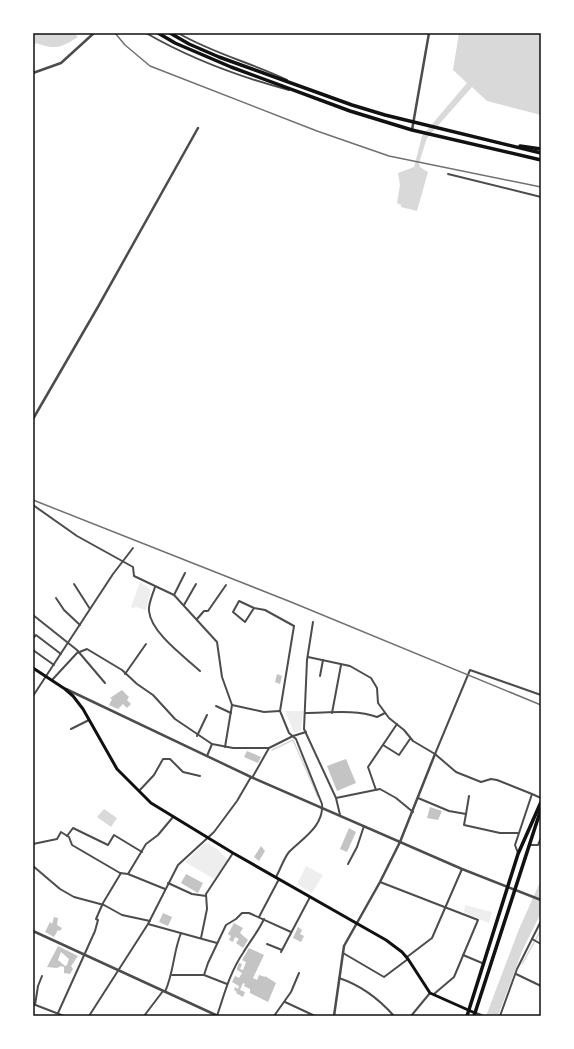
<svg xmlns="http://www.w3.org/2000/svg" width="574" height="1049" font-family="Overpass,sans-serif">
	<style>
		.green { fill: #eee }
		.water { fill: #d9d9d9 }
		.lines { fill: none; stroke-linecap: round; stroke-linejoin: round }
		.stream { stroke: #d9d9d9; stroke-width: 1.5 }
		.building { fill: #c4c4c4; fill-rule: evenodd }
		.minor { stroke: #4c4c4c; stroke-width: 2 }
		.tertiary { stroke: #4c4c4c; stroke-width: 2.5 }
		.secondary { stroke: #111; stroke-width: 3 }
		.primary { stroke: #111; stroke-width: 3.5 }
		.rail { stroke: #707070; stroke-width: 1.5 }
		.neatline { fill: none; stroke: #111; stroke-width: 1.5 }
	</style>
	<rect width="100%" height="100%" fill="#fff"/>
	<g class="green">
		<polygon points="140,582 151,590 146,610 136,607 133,608 131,607"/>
		<polygon points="285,711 303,711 301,731 294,732"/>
		<polygon points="207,843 217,849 228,860 214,879 185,862 204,844"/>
		<polygon points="306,866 323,875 312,893 297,884"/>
		<polygon points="465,905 492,912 489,923 464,913"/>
	</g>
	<g class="water">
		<path d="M33 33H74L78 37C60 48 56 50 36 43L33 47Z"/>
		<polygon points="459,33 541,33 541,115 487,101 472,87 427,138 419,163 420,167 428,172 417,211 401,207 401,205 397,203 400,185 398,173 414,167 422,136 467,83 453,70"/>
		<polygon points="104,809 117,818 111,827 97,817"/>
		<polygon points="541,880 541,913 523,949 498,1016 486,1016 519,929"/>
	</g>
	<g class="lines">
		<g class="stream">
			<polyline points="272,750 293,740 318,797"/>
			<polyline points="522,964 541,930"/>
		</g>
	</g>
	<g class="building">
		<polygon points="277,674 282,676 280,684 275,682"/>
		<polygon points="122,690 129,697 127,700 131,704 127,708 123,704 118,709 109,705 112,699 110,698"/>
		<polygon points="247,751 261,757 258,763 244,757"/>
		<polygon points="346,759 356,783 337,791 327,766"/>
		<polygon points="430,807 442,811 438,820 427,818"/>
		<polygon points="349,828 356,832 347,852 340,849"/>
		<polygon points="261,846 265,851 259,861 254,857"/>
		<polygon points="186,874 203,883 198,893 181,883"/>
		<polygon points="163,913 172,917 168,926 159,922"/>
		<polygon points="54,917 58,918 57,925 62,928 60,931 58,930 54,937 45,932 50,922 52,924"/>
		<polygon points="234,923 243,928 240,933 248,940 243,948 236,943 239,939 235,937 233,942 229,940 231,936 228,934"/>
		<polygon points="298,927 302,930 300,934 304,936 301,942 293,938"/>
		<path d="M58 946 78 956 71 966 73 969 70 974 64 973V967L61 966 57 968 47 967ZM61 952 69 959 67 965 65 966 58 960Z"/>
		<polygon points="249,948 264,955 253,978 257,980 259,975 265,977 265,976 276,983 268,1002 250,993 250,989 244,986 245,984 243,983 240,990 245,992 243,997 236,993 237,992 234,990 235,987 238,989 239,986 232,982 235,976 239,978 242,973 237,970 237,968 239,963 242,964 240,969 243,970 246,962 242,960"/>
	</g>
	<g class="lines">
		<g class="minor">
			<path d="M146 33C191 59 240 77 289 90"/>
			<path d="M178 33C212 53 252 63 287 80"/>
			<polyline points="448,174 541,197"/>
			<polyline points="33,505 77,536 133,567 134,576 174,595 217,642 222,677 232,705 264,712 280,711"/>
			<polyline points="74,584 90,609"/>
			<path d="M155 587C153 594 148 604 149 611 151 633 185 657 200 671"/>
			<polyline points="174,595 185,573"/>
			<polyline points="56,598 64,610 80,625"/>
			<polyline points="184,605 196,584"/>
			<path d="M254 608 245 622 233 612 239 601 254 608 265 610 294 626 280 711 289 733 296 739 322 804C324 826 303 838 289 852 284 858 280 870 276 877"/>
			<polyline points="33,615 77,650 105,683"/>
			<polyline points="197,619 204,611 208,611 226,585"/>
			<polyline points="313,622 307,660 304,729 336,798 340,815"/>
			<polyline points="33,638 36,635 61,654"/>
			<polyline points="33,650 54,665"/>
			<polyline points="308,657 350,666 371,678 377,688 378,703 389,718 404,730 413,741 435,754 456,772 481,782 491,779 497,780 532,794"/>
			<polyline points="125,674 146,644"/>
			<polyline points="320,676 323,660"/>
			<polyline points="52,680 77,653 87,649 122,670 137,684 153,695 175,719 212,744 233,748 269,748 293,736 306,732"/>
			<polyline points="33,696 113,574 133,548"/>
			<polyline points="216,706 231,713"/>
			<path d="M305 713C328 713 355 709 377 717L385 713"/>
			<polyline points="332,713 341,665"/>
			<polyline points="71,729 89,720"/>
			<polyline points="197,736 207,715"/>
			<polyline points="383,745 399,755 410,739"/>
			<polyline points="225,747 232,705"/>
			<polyline points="435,754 470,670 541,695"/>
			<polyline points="207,756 212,744"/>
			<polyline points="252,778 269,748"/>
			<polyline points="376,790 368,767 397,724"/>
			<polyline points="139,791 154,775 163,759 170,759 183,772 200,776"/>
			<polyline points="336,798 380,789 396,798 413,812"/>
			<polyline points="418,798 449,811 466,814 464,825 500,833 518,833"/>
			<polyline points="466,814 469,796"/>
			<polyline points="67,836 73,828 108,845 114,835 142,852"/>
			<polyline points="33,844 57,839 61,832 69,837 72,845 120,873 128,874 165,889"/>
			<polyline points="529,845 538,845 541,838"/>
			<polyline points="518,853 515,845 532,794 541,798"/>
			<polyline points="348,864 357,847 364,826"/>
			<polyline points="33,866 60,889 74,897 104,905 122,915 150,921"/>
			<polyline points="128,874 146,844 158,835 173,817"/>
			<polyline points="380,882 478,920 454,977 434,994"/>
			<polyline points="168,883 192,894 206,896"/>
			<polyline points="259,917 279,879"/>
			<polyline points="148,924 217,943"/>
			<polyline points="201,938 207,909 206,894 233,853"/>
			<polyline points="532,939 541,944"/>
			<polyline points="267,944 282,950"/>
			<polyline points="281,952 310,897"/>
			<polyline points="343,953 384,977 408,959"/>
			<polyline points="463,955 482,963"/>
			<polyline points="407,957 432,938 462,869"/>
			<polyline points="516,974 541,986"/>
			<polyline points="172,975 204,975 227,984"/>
			<polyline points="204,975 208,963 226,925 236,919 242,913 249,913 291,932"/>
			<path d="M339 978C360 985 379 999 394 1016"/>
			<path d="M165 992C174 972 173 953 181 933"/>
			<polyline points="285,1002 315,1016"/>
			<polyline points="33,1004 64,1016"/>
			<polyline points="35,1005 38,986 42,976"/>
			<polyline points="58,1013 95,931 98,920 96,919 103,903 121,873"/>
			<polyline points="476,1013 484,1016"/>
			<polyline points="89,1016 148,924 178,865 214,832 237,801 251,777"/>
			<polyline points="144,1016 163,991"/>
			<path d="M217 1016C224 995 230 972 243 953 250 941 258 932 264 919"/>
			<polyline points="274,1016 291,992 299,973"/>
			<polyline points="411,1016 430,993"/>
			<polyline points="500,1016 517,969 541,921"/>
		</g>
		<g class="tertiary">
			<polyline points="33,73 61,63 94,33"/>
			<polyline points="412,130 429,33"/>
			<polyline points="33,419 99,305 198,128"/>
			<polyline points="66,689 251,777 462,869 541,900"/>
			<polyline points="33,931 218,1016"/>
			<polyline points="334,1016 344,946 380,882 400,842 435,754"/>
		</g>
		<polyline class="secondary" points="33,668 65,689 73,696 83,709 117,769 151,803 233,853 386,940 402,952 408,959 430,993 475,1013"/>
		<g class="primary">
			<polyline points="158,33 175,43 231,67 350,111 412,130 541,160"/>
			<polyline points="170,33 189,44 219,57 352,105 385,115 541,153"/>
			<polyline points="520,146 541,149"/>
			<polyline points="467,1016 518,854 541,802"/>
			<polyline points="474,1016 541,809"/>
		</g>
		<g class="rail">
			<polyline points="115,33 125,45 150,66 317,131 389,156 541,187"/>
			<polyline points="33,500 291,602 541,705"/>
		</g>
	</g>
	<rect width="574" height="1049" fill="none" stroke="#ffffff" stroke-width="68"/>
	<rect x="34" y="34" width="506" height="981" class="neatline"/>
</svg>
